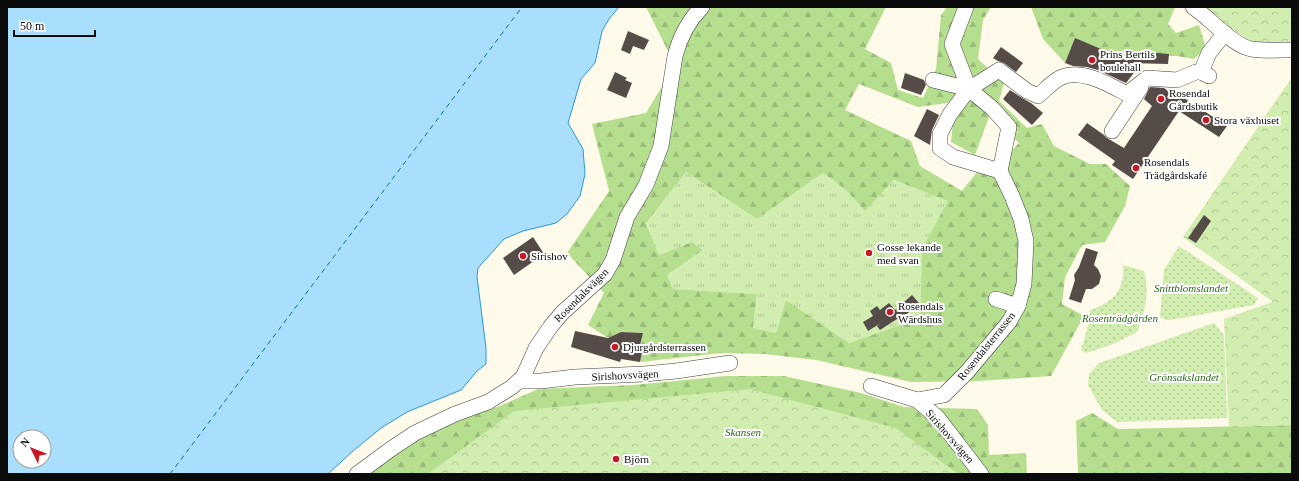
<svg xmlns="http://www.w3.org/2000/svg" width="1299" height="481" font-family="Georgia,serif">
	<style>
		.grass { fill: url(#grass-tufts) }
		.forest { fill: url(#forest-firs); fill-rule: evenodd }
		.park { fill: url(#park-crowns) }
		.garden { fill: url(#garden-dots) }
		.water { fill: #a9dffc; stroke: #2999d9; fill-rule: evenodd }
		.lines { fill: none; stroke-linecap: round; stroke-linejoin: round }
		.ferry { stroke: #0a68a7; stroke-width: 1; stroke-dasharray: 5 4; stroke-linecap: butt }
		.building { fill: #554c47 }
		.minor-casing { stroke: #3e3e3e; stroke-width: 16 }
		.minor { stroke: #fff; stroke-width: 15 }
		.poi-dot { fill: #c71826; stroke: #fff; stroke-width: 1.5 }
		.labels { text-anchor: middle; stroke-width: 4; stroke-linejoin: round; paint-order: stroke }
		.poi-label { font-size: 11px; fill: #0b0b0b; stroke: #fff; text-anchor: start }
		.park-label { font-size: 11px; font-style: italic; fill: #2a6817; stroke: #fff }
		.street-label { font-size: 11px; fill: #0b0b0b; stroke: #fff }
	</style>
	<defs>
		<pattern id="grass-tufts" width="24" height="20" patternUnits="userSpaceOnUse"><rect width="24" height="20" fill="#d1edb0"/><path d="M3 7l-1-3M5 7V3M7 7l1-3M15 17l-1-3M17 17v-4M19 17l1-3" fill="none" stroke="#b2ca96"/></pattern>
		<pattern id="forest-firs" width="22" height="20" patternUnits="userSpaceOnUse"><rect width="22" height="20" fill="#b5df8e"/><path d="M5 1l3.5 6h-7zM16 11l3.5 6h-7z" fill="#9abe79"/></pattern>
		<pattern id="park-crowns" width="20" height="18" patternUnits="userSpaceOnUse"><rect width="20" height="18" fill="#d1edb0"/><path d="M2 6a3 3 0 1 1 6 0M12 15a3 3 0 1 1 6 0" fill="none" stroke="#b2ca96"/></pattern>
		<pattern id="garden-dots" width="8" height="8" patternUnits="userSpaceOnUse"><rect width="8" height="8" fill="#d1edb0"/><path d="M2 2h.1M6 6h.1" fill="none" stroke="#b2ca96" stroke-width="1.8" stroke-linecap="round"/></pattern>
	</defs>
	<rect width="100%" height="100%" fill="#fffaea"/>
	<polygon class="grass" points="686,172 757,219 823,173 846,190 865,211 894,180 949,201 922,249 920,318 849,343 786,300 776,333 753,329 757,294 673,289 667,275 703,250 692,242 659,255 646,222"/>
	<g class="forest">
		<path d="M646 7H886L865 49 891 63 898 90 923 98 936 69 941 15 947 7H991L983 20 978 59 1004 83 999 101 1027 128 1042 124 1054 146 1090 164H1106L1130 186 1125 206 1105 242 1082 245 1065 277 1062 304 1084 316 1051 376 978 381 911 382 816 360 765 354 721 353 640 362 643 348 640 345 642 333 621 332 608 338 588 325 604 293 567 253 609 191 592 124 646 113 675 65ZM859 84 918 107 955 102 951 142 975 155 990 114 1019 143 998 165 976 173 962 191 920 166 911 141 845 110ZM686 172 757 219 823 173 846 190 865 211 894 180 948 201 922 249 920 318 849 343 786 300 776 333 753 328 757 294 673 289 667 275 703 250 692 242 659 255 646 223Z"/>
		<polygon points="1031,7 1175,7 1168,24 1176,33 1199,25 1206,48 1194,59 1177,56 1119,56 1075,39 1065,63 1043,39"/>
		<polygon points="727,376 784,376 861,393 904,407 977,409 988,425 989,455 1026,453 1027,474 367,474 437,427 500,406 538,389 633,385"/>
		<polygon points="1092,413 1118,429 1292,425 1292,474 1078,474 1076,421"/>
	</g>
	<g class="park">
		<polygon points="1204,7 1291,7 1292,45 1253,43 1215,17"/>
		<polygon points="1292,77 1292,425 1229,427 1224,319 1273,302 1183,237"/>
		<polygon points="750,389 896,428 958,474 428,474 514,411"/>
	</g>
	<g class="garden">
		<polygon points="1179,246 1258,298 1254,305 1176,319 1167,320 1160,317 1164,270"/>
		<path d="M1123 265 1144 271C1150 292 1145 312 1137 332L1113 344 1086 353 1081 350 1090 319V310C1112 303 1125 291 1123 265Z"/>
		<polygon points="1214,323 1224,335 1227,418 1117,422 1102,410 1088,385 1089,374 1099,363"/>
	</g>
	<path class="water" d="M7 7H619L609 19 602 31 595 63 581 79 568 123 583 149 585 174 580 196 567 214 556 223 523 231 504 239 478 268 477 277 486 348V364L477 371 461 390 407 412 381 428 353 451 328 474H7ZM20 437H44V461H20Z"/>
	<g class="lines">
		<polyline class="ferry" points="170,474 522,7"/>
	</g>
	<g class="building">
		<polygon points="628,31 649,40 644,50 633,46 630,54 621,50"/>
		<polygon points="1075,38 1120,57 1127,61 1134,51 1169,54 1168,64 1129,63 1137,69 1126,83 1098,70 1087,67 1073,66 1065,63"/>
		<polygon points="1001,47 1023,63 1016,72 1004,63 998,61 993,58"/>
		<polygon points="615,72 627,78 625,80 632,83 626,98 607,90"/>
		<polygon points="905,73 924,80 926,85 921,95 901,88"/>
		<polygon points="1150,87 1164,88 1179,99 1181,96 1227,126 1219,137 1179,111 1133,179 1112,165 1115,161 1078,135 1087,123 1104,135 1107,138 1124,148 1152,106 1144,99"/>
		<polygon points="1010,90 1022,98 1031,103 1043,113 1032,125 1003,99"/>
		<polygon points="927,109 939,115 932,130 930,145 914,136"/>
		<polygon points="1204,215 1211,221 1196,243 1188,238"/>
		<polygon points="533,237 544,254 514,275 503,258"/>
		<polygon points="1086,248 1098,252 1094,265 1098,269 1101,276 1099,284 1092,289 1086,289 1081,303 1069,299 1075,280 1074,275 1079,267"/>
		<polygon points="912,295 919,303 899,321 897,319 880,330 877,326 881,323 868,331 863,322 873,316 870,311 877,306 880,310 889,303 895,310"/>
		<polygon points="575,331 608,338 621,332 643,333 640,345 643,348 640,362 621,359 620,362 571,347"/>
	</g>
	<g class="lines">
		<defs>
			<g id="minor">
				<path d="M1193 7C1210 18 1232 45 1251 49 1263 51 1280 50 1292 50"/>
				<polyline points="1209,76 1201,72 1209,53 1225,33"/>
				<polyline points="933,80 969,89 950,114 940,134 940,148 953,157 1000,171"/>
				<path d="M969 89 999 70 1027 91 1038 96C1045 90 1052 82 1060 78 1081 68 1108 84 1127 94L1147 78 1177 80 1196 72H1201"/>
				<polyline points="1112,131 1141,87"/>
				<polyline points="996,299 1018,306"/>
				<polyline points="519,381 541,381 575,377 644,374 676,371 730,363"/>
				<polyline points="871,386 917,400 938,418 981,474"/>
				<polyline points="917,400 944,395 967,372 1009,322 1018,306 1024,284 1026,241 1021,219 1012,196 1000,171 1009,127 992,108 969,89 952,44 966,7"/>
				<path d="M357 474 391 449 415 433 455 414 488 402 512 387 523 377 536 348 551 326 562 313 605 274 613 260 627 217 646 185 661 146 675 56C680 37 688 21 702 7"/>
			</g>
		</defs>
		<use href="#minor" class="minor-casing"/>
		<use href="#minor" class="minor"/>
	</g>
	<g class="poi-dot">
		<circle cx="1092" cy="60" r="4"/>
		<circle cx="1161" cy="99" r="4"/>
		<circle cx="1206" cy="120" r="4"/>
		<circle cx="1136" cy="168" r="4"/>
		<circle cx="869" cy="253" r="4"/>
		<circle cx="523" cy="256" r="4"/>
		<circle cx="890" cy="312" r="4"/>
		<circle cx="615" cy="347" r="4"/>
		<circle cx="616" cy="459" r="4"/>
	</g>
	<g class="labels">
		<g class="poi-label">
			<text x="1100" y="58">Prins Bertils<tspan x="1100" dy="13">boulehall</tspan></text>
			<text x="1169" y="97">Rosendal<tspan x="1169" dy="13">Gårdsbutik</tspan></text>
			<text x="1214" y="124">Stora växhuset</text>
			<text x="1144" y="166">Rosendals<tspan x="1144" dy="13">Trädgårdskafé</tspan></text>
			<text x="877" y="251">Gosse lekande<tspan x="877" dy="13">med svan</tspan></text>
			<text x="531" y="260">Sirishov</text>
			<text x="898" y="310">Rosendals<tspan x="898" dy="13">Wärdshus</tspan></text>
			<text x="623" y="351">Djurgårdsterrassen</text>
			<text x="624" y="463">Björn</text>
		</g>
		<g class="park-label">
			<text x="1191" y="292">Snittblomslandet</text>
			<text x="1120" y="322">Rosenträdgården</text>
			<text x="1184" y="381">Grönsakslandet</text>
			<text x="743" y="436">Skansen</text>
		</g>
		<g class="street-label">
			<text transform="translate(581 295) rotate(-45)" y="4">Rosendalsvägen</text>
			<text transform="translate(986 346) rotate(-51)" y="4">Rosendalsterrassen</text>
			<text transform="translate(625 375) rotate(-3)" y="4">Sirishovsvägen</text>
			<text transform="translate(950 436) rotate(49)" y="4">Sirishovsvägen</text>
		</g>
	</g>
	<rect width="1299" height="481" fill="none" stroke="#0b0b0b" stroke-width="16"/>
	<g transform="translate(32 449) rotate(313)"><circle r="19" fill="#ffffff" stroke="#9d9d9d"/>
	<path d="M0-3L7 15L0 10L-7 15Z" fill="#c71826"/>
	<text y="-6" font-size="11" font-weight="bold" text-anchor="middle" fill="#0b0b0b">N</text>
	</g>
	<path d="M14 30v6h81v-6" fill="none" stroke="#0b0b0b" stroke-width="2"/>
	<text x="20" y="30" font-size="12" fill="#0b0b0b" stroke="#ffffff" stroke-width="3" paint-order="stroke">50 m</text>
</svg>
